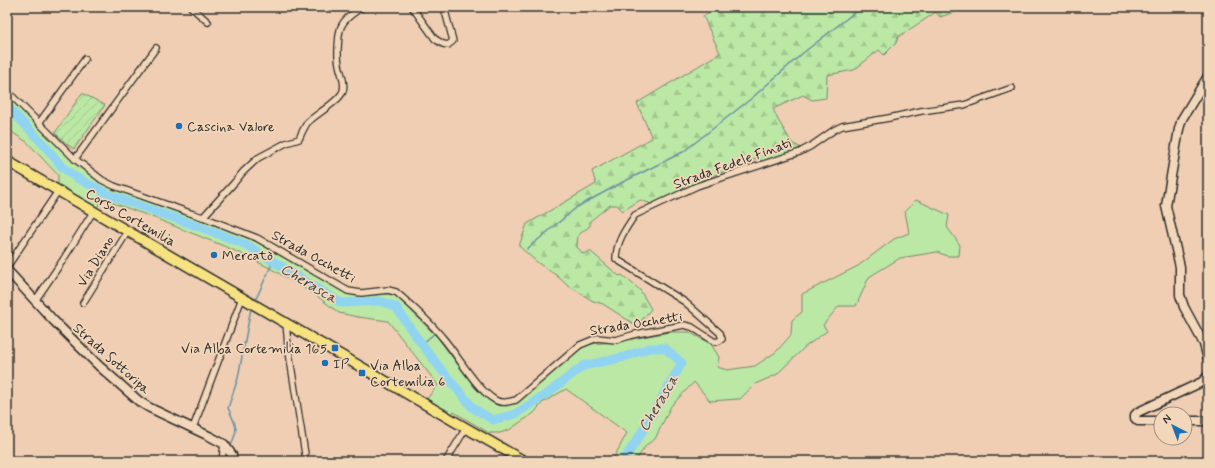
<svg xmlns="http://www.w3.org/2000/svg" width="1215" height="468" font-family="Mynerve,sans-serif">
	<style>
		.grass { fill: #bbe8a5; stroke: #738a68 }
		.forest { fill: url(#forest-firs); stroke: #738a68 }
		.garden { fill: url(#garden-furrows); stroke: #738a68 }
		.lines { fill: none; stroke-linecap: round; stroke-linejoin: round }
		.stream { stroke: #6890a2; stroke-width: 1.5 }
		.river { stroke: #90d4f2; stroke-width: 9 }
		.street-casing { stroke: #2b2b2b; stroke-width: 8 }
		.secondary-casing { stroke: #2b2b2b; stroke-width: 11 }
		.primary-casing { stroke: #2b2b2b; stroke-width: 12 }
		.street { stroke: #f3d7ba; stroke-width: 5.5 }
		.secondary { stroke: #f3d7ba; stroke-width: 8 }
		.primary { stroke: #f7e281; stroke-width: 9 }
		.poi-dot { fill: #1f6fb2; stroke: #f3d7ba; stroke-width: 1.5 }
		.labels { text-anchor: middle; stroke-width: 3.5; stroke-linejoin: round; paint-order: stroke }
		.poi-label { font-size: 14px; fill: #2b2b2b; stroke: #f3d7ba; text-anchor: start }
		.street-label { font-size: 14px; fill: #2b2b2b; stroke: #f3d7ba }
		.water-label { font-size: 15px; font-style: italic; fill: #3a4449; stroke: #f3d7ba }
	</style>
	<defs>
		<pattern id="forest-firs" width="22" height="20" patternUnits="userSpaceOnUse"><rect width="22" height="20" fill="#bbe8a5"/><path d="M5 1l3.5 6h-7zM16 11l3.5 6h-7z" fill="#a1c78e"/></pattern>
		<pattern id="garden-furrows" width="10" height="10" patternUnits="userSpaceOnUse"><rect width="10" height="10" fill="#bbe8a5"/><path d="M-1 1l2-2M0 10L10 0M9 11l2-2" fill="none" stroke="#a1c78e"/></pattern>
	</defs>
	<rect width="100%" height="100%" fill="#efceb3"/>
	<filter id="ink" filterUnits="userSpaceOnUse"><feTurbulence type="fractalNoise" baseFrequency=".025" numOctaves="2"/><feDisplacementMap in="SourceGraphic" scale="8" xChannelSelector="R" yChannelSelector="G"/><feConvolveMatrix kernelMatrix="1 2 1 2 8 2 1 2 1" color-interpolation-filters="sRGB"/></filter>
	<g filter="url(#ink)">
		<polygon class="grass" points="7,96 76,163 101,183 110,187 193,217 199,218 251,239 347,293 359,296 388,294 397,296 438,338 475,388 487,399 497,405 506,405 517,402 580,349 589,344 617,342 669,332 689,332 711,344 719,357 717,367 727,370 755,366 776,352 791,335 792,320 802,312 802,294 858,266 894,239 909,233 905,211 916,200 949,215 947,227 960,245 959,256 947,256 937,252 900,258 869,277 856,306 839,306 823,325 827,331 805,347 776,375 755,384 740,399 738,399 710,401 694,382 671,406 655,439 646,445 636,461 612,461 627,433 566,389 542,403 534,413 509,430 500,433 489,433 454,412 450,415 425,401 438,385 388,321 358,317 339,313 317,296 270,268 231,249 152,217 102,199 96,210 58,188 58,175 27,142 7,129"/>
		<polygon class="forest" points="718,7 991,7 978,12 966,8 940,17 936,12 898,37 896,43 884,55 879,50 854,70 827,75 826,98 812,100 803,95 773,109 778,120 792,143 801,148 794,151 763,162 758,158 702,180 652,204 640,200 623,211 617,205 610,205 590,221 590,226 578,235 577,247 583,254 590,251 619,276 622,275 640,290 651,309 637,326 603,304 593,301 567,285 556,275 538,263 519,246 527,224 596,184 592,171 652,138 637,103 720,53 703,16"/>
		<polygon class="garden" points="82,93 105,105 74,149 67,144 55,133"/>
		<g class="lines">
			<g class="stream">
				<polyline points="853,7 855,12"/>
				<polyline points="527,249 577,207 623,182 683,152 752,98 803,53 855,12 869,7"/>
				<polyline points="255,301 271,266 270,260"/>
				<polyline points="422,344 436,332"/>
				<path d="M230 448C239 427 237 428 228 408L238 378 251 308"/>
				<polyline points="226,461 228,455"/>
			</g>
			<polyline class="river" points="7,106 45,146 62,167 75,177 112,196 211,231 247,245 341,303 380,301 396,307 412,331 443,372 473,408 493,420 515,414 548,393 583,366 624,357 649,348 665,348 682,363 640,435 623,461"/>
			<defs>
				<g id="street">
					<polyline points="191,7 208,22"/>
					<polyline points="412,7 435,39 443,44 448,45 453,41 444,7"/>
					<path d="M7 91 75 159 102 180 114 186 193 214 203 217 257 238 348 291 361 293 388 290 396 292C411 305 429 321 442 337 458 355 475 388 495 400 502 404 508 402 516 400L580 345 597 338 616 340 636 334 684 325 692 327 715 342 719 341 722 339 720 333 685 302 616 259C616 242 626 228 635 215L697 186 800 152 811 146 834 130 842 126 889 118 921 111 964 105 1012 88"/>
					<polyline points="39,123 85,59"/>
					<polyline points="75,159 156,48"/>
					<path d="M203 217 234 183 243 172 258 158 286 143 299 139C301 134 304 128 307 123 316 114 340 101 343 91 346 81 340 73 339 64 337 56 338 31 342 25 346 17 355 12 362 7"/>
					<polyline points="7,267 58,191"/>
					<polyline points="35,301 63,260 93,212"/>
					<polyline points="83,303 128,231"/>
					<polyline points="286,323 288,346 305,454"/>
					<polyline points="193,428 242,298"/>
					<polyline points="222,461 224,444"/>
					<polyline points="446,461 466,428"/>
				</g>
				<g id="secondary">
					<polyline points="1208,76 1182,119 1179,129 1166,206 1180,267 1180,295 1184,307 1204,344 1208,359"/>
					<polyline points="7,270 53,320 99,366 140,402 150,408 211,437 224,444 232,455 232,461"/>
					<polyline points="1161,421 1138,421 1135,418 1135,415 1138,412 1202,382 1208,376"/>
					<polyline points="1185,421 1208,421"/>
				</g>
				<polyline id="primary" points="7,161 466,428 524,461"/>
			</defs>
			<use href="#street" class="street-casing"/>
			<use href="#secondary" class="secondary-casing"/>
			<use href="#primary" class="primary-casing"/>
			<use href="#street" class="street"/>
			<use href="#secondary" class="secondary"/>
			<use href="#primary" class="primary"/>
		</g>
	</g>
	<g class="poi-dot">
		<circle cx="179" cy="126" r="4"/>
		<circle cx="214" cy="255" r="4"/>
		<rect x="331" y="344" width="8" height="8" rx="2"/>
		<circle cx="325" cy="363" r="4"/>
		<rect x="358" y="369" width="8" height="8" rx="2"/>
	</g>
	<g class="labels">
		<g class="poi-label">
			<text x="187" y="131">Cascina Valore</text>
			<text x="222" y="260">Mercatò</text>
			<text x="327" y="353" text-anchor="end">Via Alba Cortemilia 165</text>
			<text x="333" y="368">IP</text>
			<text x="370" y="370">Via Alba<tspan x="370" dy="16">Cortemilia 6</tspan></text>
		</g>
		<g class="street-label">
			<text transform="translate(732 163) rotate(-20)" y="5">Strada Fedele Finati</text>
			<text transform="translate(131 217) rotate(30)" y="5">Corso Cortemilia</text>
			<text transform="translate(314 256) rotate(29)" y="5">Strada Occhetti</text>
			<text transform="translate(95 261) rotate(-58)" y="5">Via Diano</text>
			<text transform="translate(636 323) rotate(-9)" y="5">Strada Occhetti</text>
			<text transform="translate(112 358) rotate(42)" y="5">Strada Sottoripa</text>
		</g>
		<g class="water-label">
			<text transform="translate(309 283) rotate(31)" y="5">Cherasca</text>
			<text transform="translate(658 403) rotate(-59)" y="5">Cherasca</text>
		</g>
	</g>
	<rect width="1215" height="468" fill="none" stroke="#f3d7ba" stroke-width="24"/>
	<rect x="12" y="12" width="1191" height="444" fill="none" stroke="#2b2b2b" stroke-width="1.5" filter="url(#ink)"/>
	<g transform="translate(1173 426) rotate(318)"><circle r="19" fill="#f3d7ba" stroke="#a39281"/>
	<path d="M0-3L7 15L0 10L-7 15Z" fill="#1f6fb2"/>
	<text y="-6" font-size="11" font-weight="bold" text-anchor="middle" fill="#2b2b2b">N</text>
	</g>
</svg>
